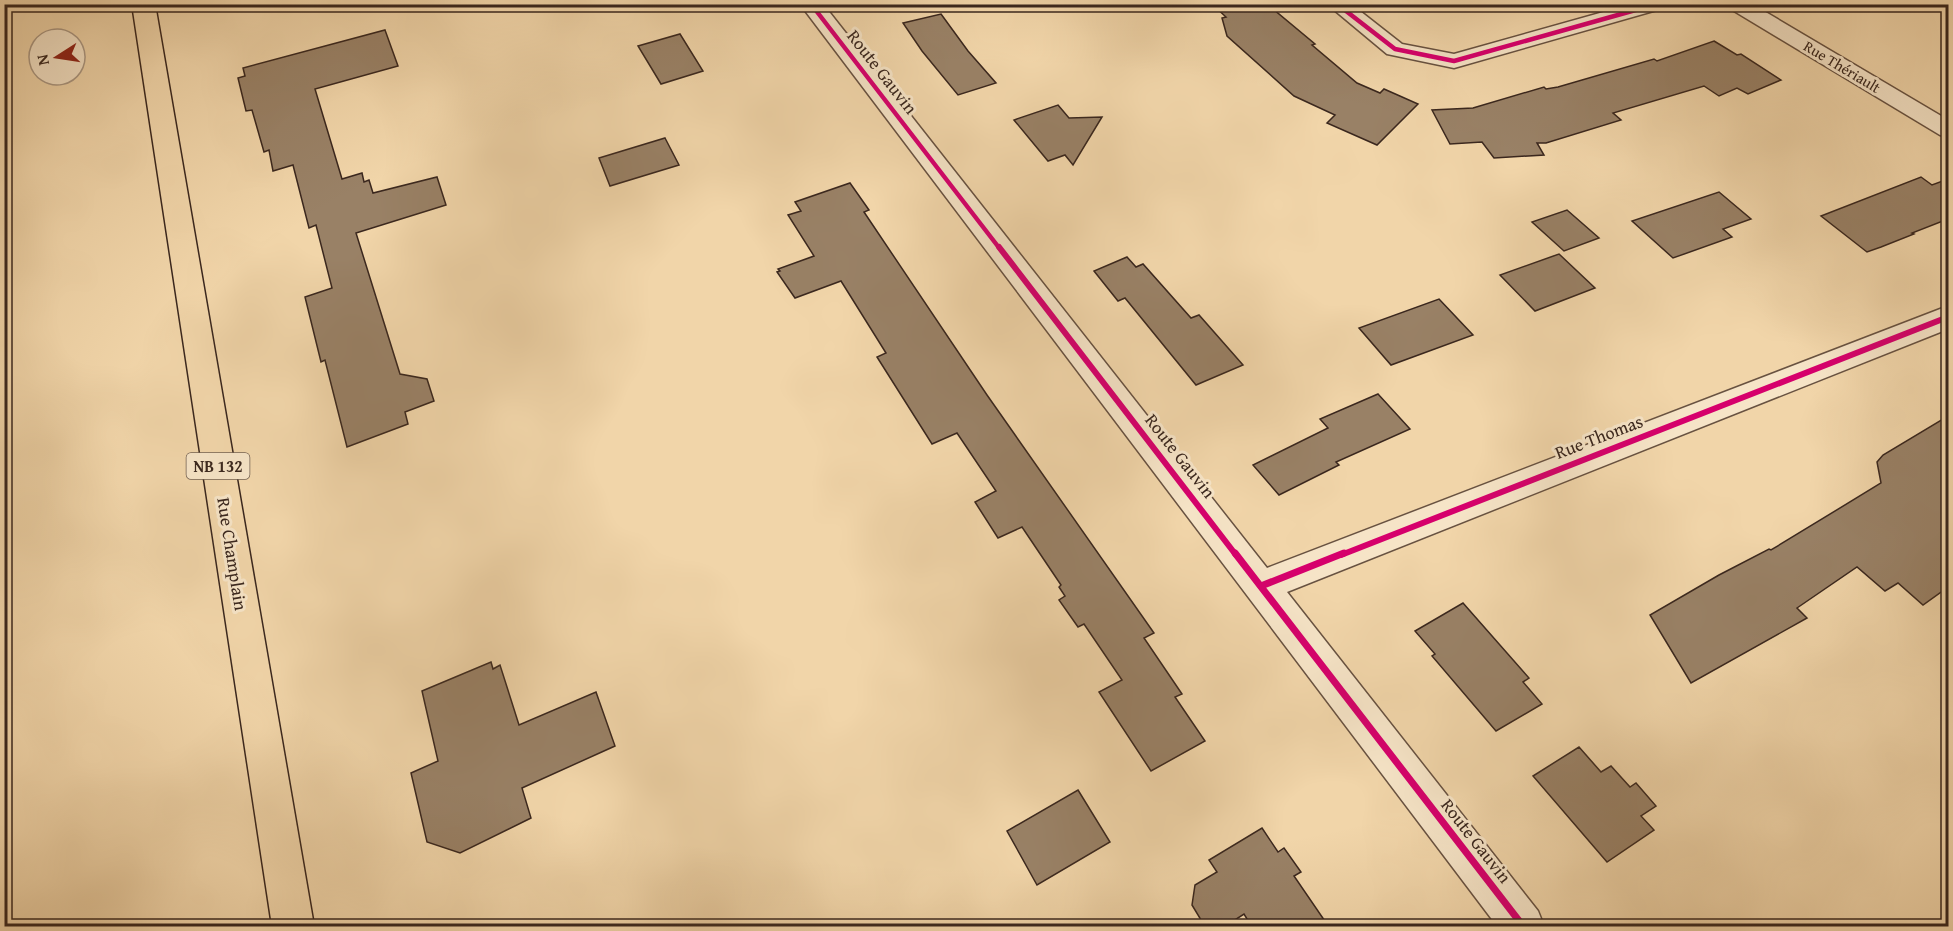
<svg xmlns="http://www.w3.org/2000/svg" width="1953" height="931" font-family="'Gentium Book Plus',serif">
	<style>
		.building { fill: #998166; stroke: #3a271e; stroke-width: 1.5 }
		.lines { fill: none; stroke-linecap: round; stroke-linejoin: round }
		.minor-casing { stroke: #685241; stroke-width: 3 }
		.tertiary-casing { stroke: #685241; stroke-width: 3 }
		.primary-casing { stroke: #3a271e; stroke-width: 3 }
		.minor { fill: #f6e4c7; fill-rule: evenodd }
		.tertiary { fill: #f6e4c7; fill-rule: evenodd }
		.primary { fill: #f1d5a9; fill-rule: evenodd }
		.cycleway-far2-casing { stroke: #f6e4c7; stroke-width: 8 }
		.cycleway-far1-casing { stroke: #f6e4c7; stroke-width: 10 }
		.cycleway-casing { stroke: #f6e4c7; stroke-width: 10 }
		.cycleway-far2 { stroke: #d6006c; stroke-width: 4.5 }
		.cycleway-far1 { stroke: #d6006c; stroke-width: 6 }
		.cycleway { stroke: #d6006c; stroke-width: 7 }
		.labels { text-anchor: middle; stroke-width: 6; stroke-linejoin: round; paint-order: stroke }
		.far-street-label { font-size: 15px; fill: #3a271e; stroke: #f6e4c7 }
		.shield { fill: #f6e4c7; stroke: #726051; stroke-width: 1.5 }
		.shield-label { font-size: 16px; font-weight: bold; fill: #3a271e }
		.street-label { font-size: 18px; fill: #3a271e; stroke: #f6e4c7 }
	</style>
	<rect width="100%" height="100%" fill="#f1d5a9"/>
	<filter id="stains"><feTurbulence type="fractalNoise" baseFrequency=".00333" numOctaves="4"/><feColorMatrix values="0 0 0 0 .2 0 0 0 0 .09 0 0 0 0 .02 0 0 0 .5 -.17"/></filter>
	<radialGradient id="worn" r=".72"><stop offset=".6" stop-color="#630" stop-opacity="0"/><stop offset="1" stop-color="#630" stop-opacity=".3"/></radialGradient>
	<g class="building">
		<polygon points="1212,4 1267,4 1315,44 1312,45 1357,83 1380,93 1384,89 1418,104 1377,145 1327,123 1335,115 1294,96 1227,36 1222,18 1226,17"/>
		<polygon points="941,14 968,51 996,83 958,95 922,51 903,23"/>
		<polygon points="385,30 398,66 315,89 342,179 362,173 364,182 369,180 373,193 437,177 446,205 356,233 400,374 427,379 434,401 405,412 408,424 347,447 325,360 321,362 305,297 332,288 316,225 309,228 293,165 273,171 269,150 264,152 252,110 246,111 238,78 245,76 243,68"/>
		<polygon points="680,34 703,71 661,84 638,46"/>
		<polygon points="1714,41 1737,55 1741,54 1781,80 1748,94 1737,88 1719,96 1704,86 1613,113 1621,120 1546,143 1537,143 1544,155 1494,158 1482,142 1450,144 1432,110 1473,108 1544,87 1546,89 1558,87 1654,59 1657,61"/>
		<polygon points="1058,105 1069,118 1102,117 1073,165 1065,155 1048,161 1014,120"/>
		<polygon points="665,138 679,165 610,186 599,158"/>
		<polygon points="1921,177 1932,185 1948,179 1948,219 1912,233 1914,234 1881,247 1867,252 1821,216"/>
		<polygon points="850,183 869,210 864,212 987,395 1154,633 1144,638 1182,694 1175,697 1205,741 1151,771 1099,692 1122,680 1084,624 1078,627 1059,600 1065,596 1059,587 1061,585 1022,527 998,538 975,502 996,491 957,433 932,444 877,357 886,353 841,281 795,298 777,272 780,271 778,269 814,256 788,215 801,211 795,202"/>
		<polygon points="1719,192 1751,219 1723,229 1732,237 1673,258 1632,221"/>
		<polygon points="1567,210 1599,238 1564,251 1532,222"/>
		<polygon points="1559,254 1595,288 1535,311 1500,275"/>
		<polygon points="1127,257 1136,267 1143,264 1191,318 1199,315 1243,365 1196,385 1125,298 1118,301 1094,271"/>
		<polygon points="1439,299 1473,335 1391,365 1359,328"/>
		<polygon points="1378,394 1410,429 1336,462 1339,465 1279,495 1253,465 1328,428 1320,419"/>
		<polygon points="1948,416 1948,587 1923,605 1898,583 1885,591 1857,567 1797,608 1807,618 1691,683 1650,615 1719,575 1769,549 1771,550 1881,483 1877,462 1883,455"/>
		<polygon points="1463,603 1529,678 1523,682 1542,704 1496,731 1432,656 1435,654 1415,631"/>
		<polygon points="491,662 493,669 500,665 519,725 596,692 615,746 522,788 531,818 460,853 427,842 411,773 438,761 422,691"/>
		<polygon points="1579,747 1601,772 1611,766 1630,787 1636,783 1656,806 1641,816 1654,830 1607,862 1533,776"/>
		<polygon points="1078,790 1110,842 1037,885 1007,831"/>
		<polygon points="1262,828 1278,852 1284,848 1301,872 1294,876 1329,927 1252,927 1244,914 1224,927 1217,927 1201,920 1192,905 1195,885 1217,872 1209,860"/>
	</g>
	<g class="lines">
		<defs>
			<g id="minor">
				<polygon points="1327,4 1351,4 1402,44 1454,54 1632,4 1667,4 1664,8 1454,68 1387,54"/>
				<polygon points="1726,4 1752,4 1948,120 1948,137 1940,135 1729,8"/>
			</g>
			<polygon id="tertiary" points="800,4 823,4 1267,568 1948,306 1948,329 1287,592 1538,911 1544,926 1497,926"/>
			<polygon id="primary" points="132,4 155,4 314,926 272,926"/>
		</defs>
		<use href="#minor" class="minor-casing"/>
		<use href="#tertiary" class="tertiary-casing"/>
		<use href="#primary" class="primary-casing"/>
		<use href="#minor" class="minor"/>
		<use href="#tertiary" class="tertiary"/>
		<use href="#primary" class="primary"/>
		<defs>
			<g id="cycleway-far2">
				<polyline points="811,4 1000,249"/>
				<polyline points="1337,4 1395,49 1454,61 1657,4"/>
			</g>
			<g id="cycleway-far1">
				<polyline points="999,247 1236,555"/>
				<polyline points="1341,555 1948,317"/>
			</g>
			<g id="cycleway">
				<polyline points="1235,553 1523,926"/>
				<polyline points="1261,586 1344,553"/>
			</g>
		</defs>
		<use href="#cycleway-far2" class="cycleway-far2-casing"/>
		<use href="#cycleway-far1" class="cycleway-far1-casing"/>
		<use href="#cycleway" class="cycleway-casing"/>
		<use href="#cycleway-far2" class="cycleway-far2"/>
		<use href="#cycleway-far1" class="cycleway-far1"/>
		<use href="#cycleway" class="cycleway"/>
	</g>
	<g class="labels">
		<g class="far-street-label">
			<text transform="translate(1842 67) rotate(31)" y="5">Rue Thériault</text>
		</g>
		<rect class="shield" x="186.5" y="453" width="63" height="26" rx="4.5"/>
		<g class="shield-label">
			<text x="218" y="472">NB 132</text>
		</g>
		<g class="street-label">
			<text transform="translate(882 72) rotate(52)" y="6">Route Gauvin</text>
			<text transform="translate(1599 437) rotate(-21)" y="6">Rue Thomas</text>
			<text transform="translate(1180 456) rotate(52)" y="6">Route Gauvin</text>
			<text transform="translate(232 554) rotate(81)" y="6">Rue Champlain</text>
			<text transform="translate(1476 841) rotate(52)" y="6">Route Gauvin</text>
		</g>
	</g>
	<rect width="1953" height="931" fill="none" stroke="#f1d5a9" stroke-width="24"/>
	<rect x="6" y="6" width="1941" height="919" fill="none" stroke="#3a271e" stroke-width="3"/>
	<rect x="12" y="12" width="1929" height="907" fill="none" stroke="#3a271e" stroke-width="1.5"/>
	<g transform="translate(57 57) rotate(258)"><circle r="28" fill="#f6e4c7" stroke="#ab9883" stroke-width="1.5"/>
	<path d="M0-4.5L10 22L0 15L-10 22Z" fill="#8f2418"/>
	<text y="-9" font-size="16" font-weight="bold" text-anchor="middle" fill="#3a271e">N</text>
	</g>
	<rect width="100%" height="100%" filter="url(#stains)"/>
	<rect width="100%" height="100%" fill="url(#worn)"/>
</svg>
